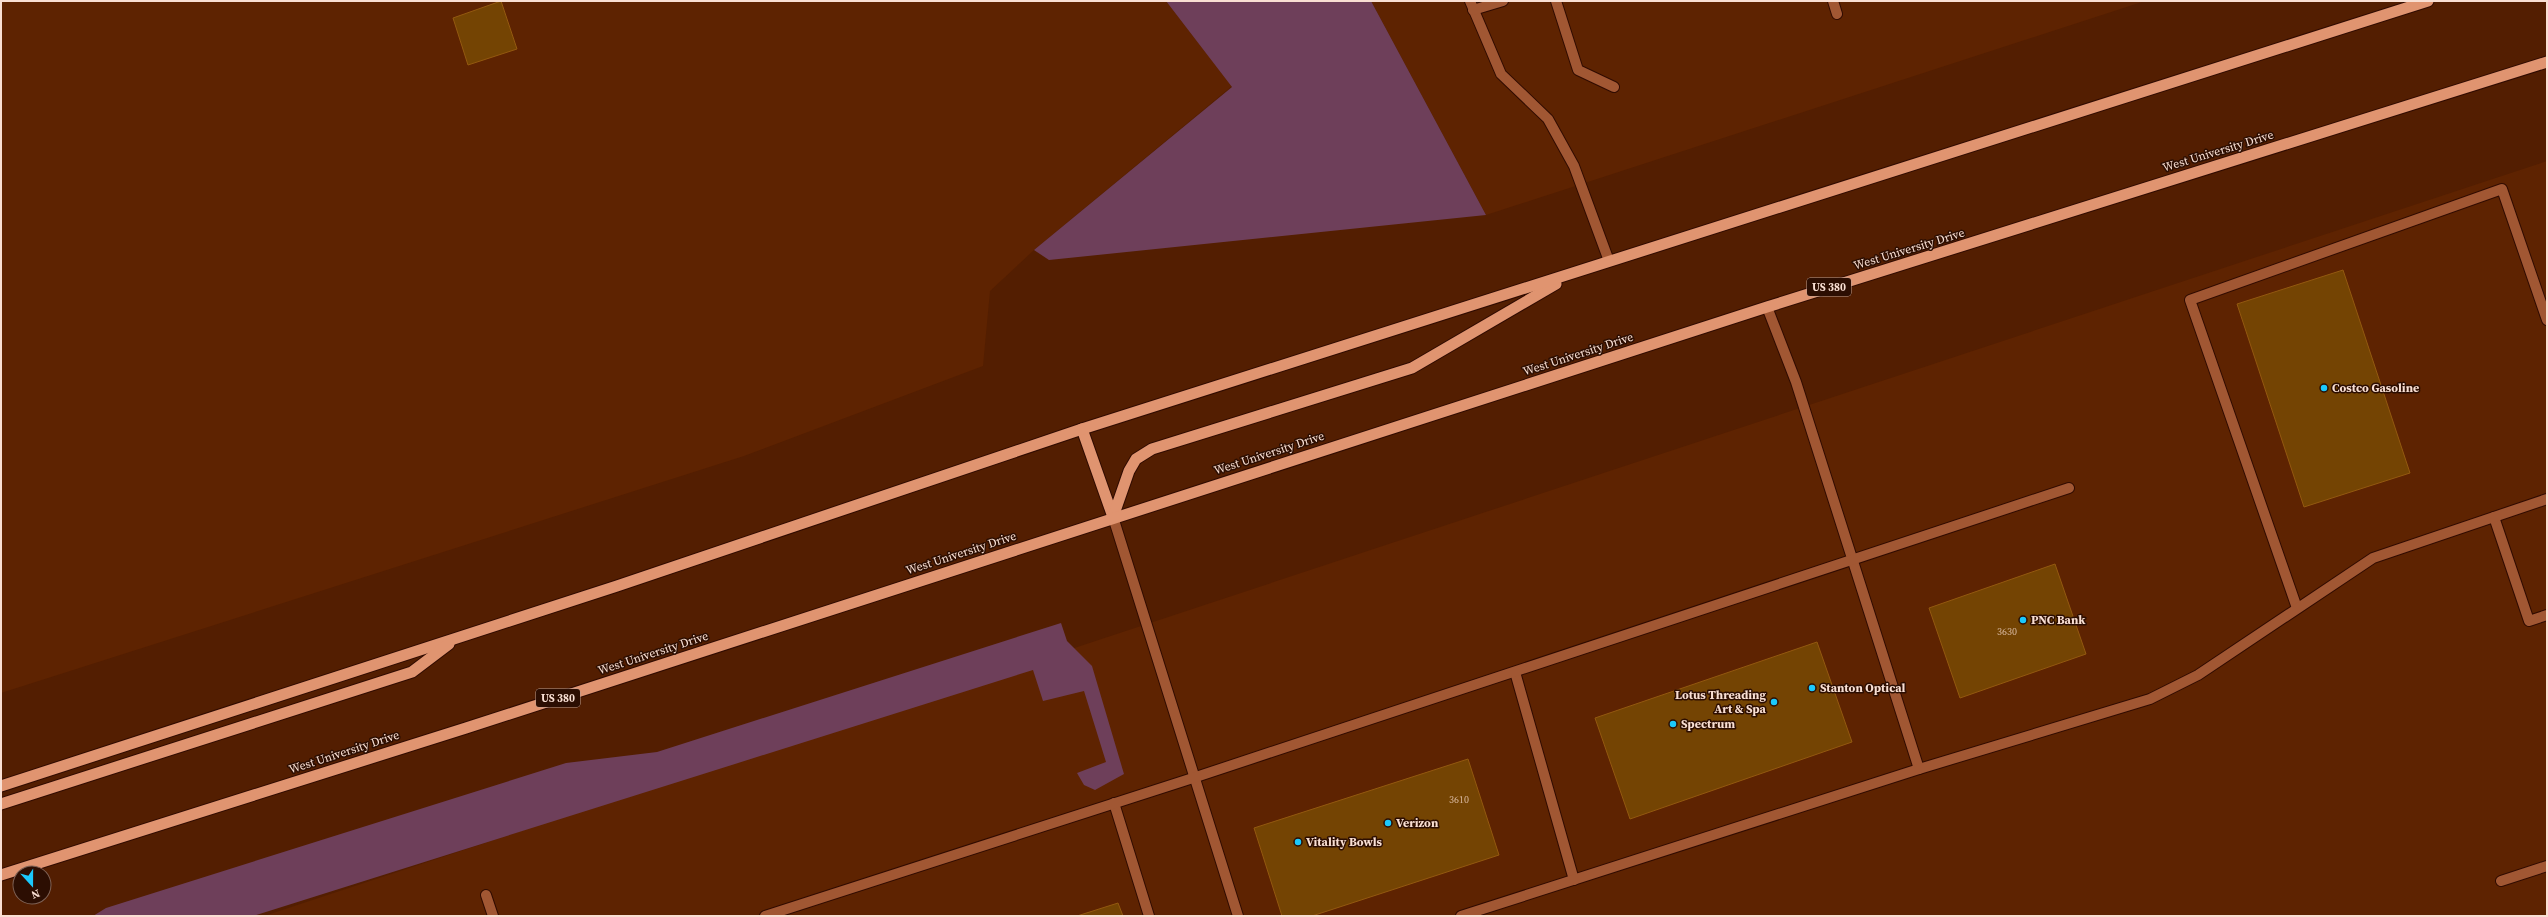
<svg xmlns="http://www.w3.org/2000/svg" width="2548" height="917" font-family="'Source Serif 4',serif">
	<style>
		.built { fill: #5e2301 }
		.green { fill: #6e3f5a }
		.building { fill: #744403; stroke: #935910 }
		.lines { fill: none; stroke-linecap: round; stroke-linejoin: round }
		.service-casing { stroke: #300b00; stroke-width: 12 }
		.trunk-casing { stroke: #300b00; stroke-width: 13 }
		.service { stroke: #a15733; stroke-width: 10 }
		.trunk { stroke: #e09470; stroke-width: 11 }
		.poi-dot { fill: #1bc9fc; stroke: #2c0e02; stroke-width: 1.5 }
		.labels { text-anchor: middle; stroke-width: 3; stroke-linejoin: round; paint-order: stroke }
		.number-label { font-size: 10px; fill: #d8b89f }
		.shield { fill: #2c0e02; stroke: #bca094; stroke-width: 1 }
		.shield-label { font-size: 11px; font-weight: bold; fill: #f9dfd3 }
		.street-label { font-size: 12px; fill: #f9dfd3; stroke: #2c0e02 }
		.poi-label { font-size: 12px; font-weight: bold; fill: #f9dfd3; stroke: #2c0e02; text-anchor: start }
	</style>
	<rect width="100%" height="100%" fill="#531e01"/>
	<g class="built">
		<polygon points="1,1 1166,1 1232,86 1034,250 990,291 983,366 744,456 1,693"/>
		<polygon points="1371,1 2145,1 1486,215"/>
		<polygon points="2547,161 2547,916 264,916"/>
	</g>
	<g class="green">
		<polygon points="1166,1 1371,1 1486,215 1049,260 1034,250 1232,87"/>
		<polygon points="1061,623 1067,641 1092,666 1124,774 1095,790 1084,785 1077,773 1106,762 1084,691 1043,701 1033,670 253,916 93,916 106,908 566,763 657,752"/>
	</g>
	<g class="building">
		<polygon points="501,1 517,49 468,65 453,18"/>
		<polygon points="2343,270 2410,473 2304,507 2237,304"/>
		<polygon points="2055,564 2086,654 1960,698 1929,608"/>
		<polygon points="1817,642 1852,742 1630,819 1595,718"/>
		<polygon points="1468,759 1499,855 1312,916 1282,916 1254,828"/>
		<polygon points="1118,903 1123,916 1077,916"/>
	</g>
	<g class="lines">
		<defs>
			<g id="service">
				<polyline points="1470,1 1501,74 1548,119 1574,166 1609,261"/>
				<polyline points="1556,1 1578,70 1614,87"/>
				<polyline points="1833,1 1837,14"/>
				<polyline points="1473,10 1503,1"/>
				<polyline points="1767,307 1796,382 1919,769"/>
				<polyline points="1113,517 1238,916"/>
				<polyline points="2494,517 2529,621 2547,615"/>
				<polyline points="2297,608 2190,300 2502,189 2547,320"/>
				<polyline points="1515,672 1574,880"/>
				<polyline points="1114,803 1149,916"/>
				<polyline points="2501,881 2547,866"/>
				<polyline points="486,895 493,916"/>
				<polyline points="765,916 1196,777 2069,488"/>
				<polyline points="1461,916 1919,769 2150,699 2198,675 2373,558 2547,499"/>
			</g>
			<g id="trunk">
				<polyline points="1082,429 1113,517"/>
				<polyline points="1113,517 1129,471 1136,459 1152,449 1412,368 1556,284"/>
				<polyline points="1,786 617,586 1082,429 2428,1"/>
				<polyline points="1,804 412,672 449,644"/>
				<polyline points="1,875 466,728 1767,307 2547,62"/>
			</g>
		</defs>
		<use href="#service" class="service-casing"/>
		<use href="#trunk" class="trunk-casing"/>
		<use href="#service" class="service"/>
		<use href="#trunk" class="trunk"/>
	</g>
	<g class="poi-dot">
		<circle cx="2324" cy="388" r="4"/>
		<circle cx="2023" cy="620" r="4"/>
		<circle cx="1812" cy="688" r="4"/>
		<circle cx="1774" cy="702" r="4"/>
		<circle cx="1673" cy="724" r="4"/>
		<circle cx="1388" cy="823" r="4"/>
		<circle cx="1298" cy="842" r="4"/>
	</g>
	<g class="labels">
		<g class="number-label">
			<text x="2007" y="635">3630</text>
			<text x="1459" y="803">3610</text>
		</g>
		<g class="shield">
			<rect x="1807" y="278" width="44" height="18" rx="3"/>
			<rect x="536" y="689" width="44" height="18" rx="3"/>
		</g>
		<g class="shield-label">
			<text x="1829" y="291">US 380</text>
			<text x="558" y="702">US 380</text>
		</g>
		<g class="street-label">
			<text transform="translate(2218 151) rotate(-17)" y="4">West University Drive</text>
			<text transform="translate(1909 249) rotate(-17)" y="4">West University Drive</text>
			<text transform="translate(1578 354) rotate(-18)" y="4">West University Drive</text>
			<text transform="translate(1269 453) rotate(-18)" y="4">West University Drive</text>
			<text transform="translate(961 553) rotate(-18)" y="4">West University Drive</text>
			<text transform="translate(653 653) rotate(-18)" y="4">West University Drive</text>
			<text transform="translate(344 752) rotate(-18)" y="4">West University Drive</text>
		</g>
		<g class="poi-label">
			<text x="2332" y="392">Costco Gasoline</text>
			<text x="2031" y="624">PNC Bank</text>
			<text x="1820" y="692">Stanton Optical</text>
			<text x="1766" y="699" text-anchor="end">Lotus Threading<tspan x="1766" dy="14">Art &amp; Spa</tspan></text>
			<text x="1681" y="728">Spectrum</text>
			<text x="1396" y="827">Verizon</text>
			<text x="1306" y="846">Vitality Bowls</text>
		</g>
	</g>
	<rect width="2548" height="917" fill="none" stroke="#f9dfd3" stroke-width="4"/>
	<g transform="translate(32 885) rotate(159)"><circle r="19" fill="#2c0e02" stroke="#7e6256"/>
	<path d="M0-3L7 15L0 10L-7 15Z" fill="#1bc9fc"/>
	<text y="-6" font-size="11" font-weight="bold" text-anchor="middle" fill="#f9dfd3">N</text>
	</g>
</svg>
